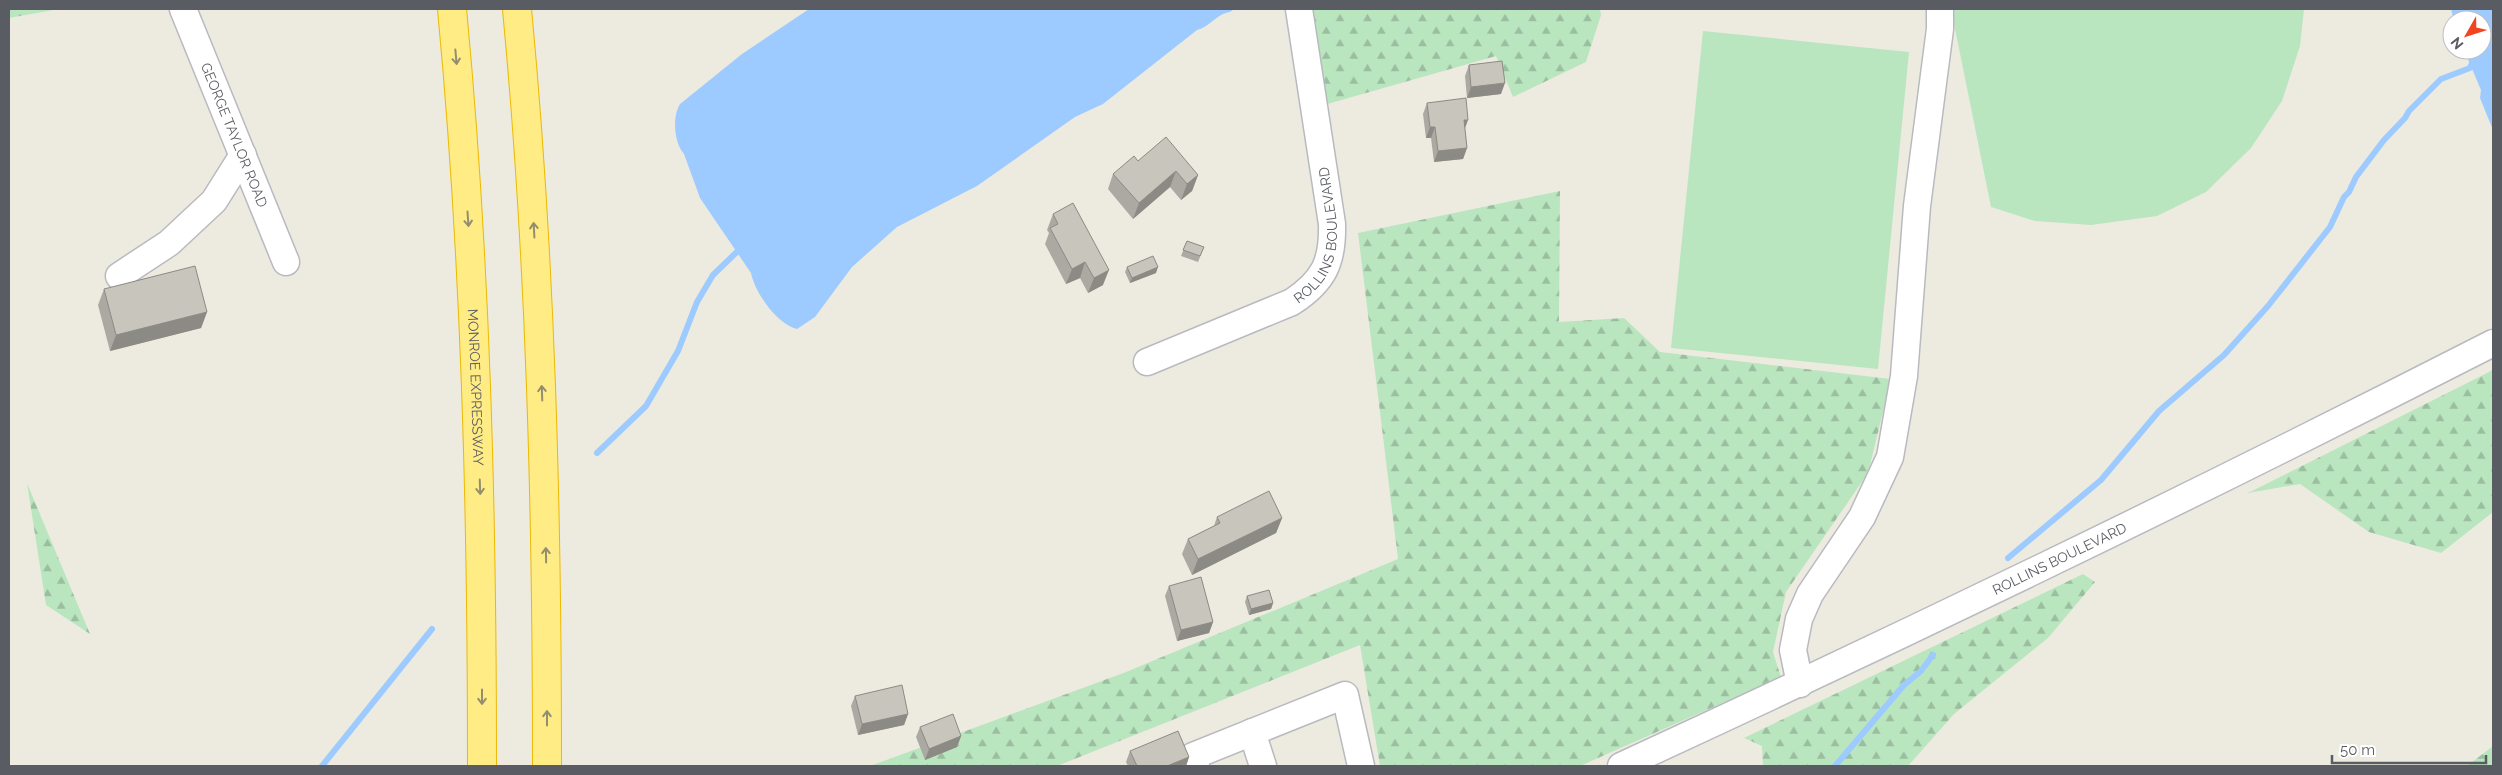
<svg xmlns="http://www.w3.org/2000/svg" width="2502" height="775" font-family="Raleway,sans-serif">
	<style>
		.forest { fill: url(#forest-firs) }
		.pitch { fill: #bae6bf }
		.water { fill: #9ecbff }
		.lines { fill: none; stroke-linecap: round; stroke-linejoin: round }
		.stream { stroke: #9ecbff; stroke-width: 6 }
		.minor-casing { stroke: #b8bac0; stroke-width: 29 }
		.highway-casing { stroke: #edb900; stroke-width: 30 }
		.minor { stroke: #fff; stroke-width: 26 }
		.highway { stroke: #ffec85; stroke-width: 28 }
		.wall { fill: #aca9a3 }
		.shaded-wall { fill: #8c8a84 }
		.building { fill: #c8c5bd; stroke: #8c8a84 }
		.oneway { stroke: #938e6e }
		.labels { text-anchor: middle; stroke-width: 4; stroke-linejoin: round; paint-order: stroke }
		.street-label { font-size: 14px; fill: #595c62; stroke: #fff }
	</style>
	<defs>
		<pattern id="forest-firs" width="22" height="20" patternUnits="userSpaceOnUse" patternTransform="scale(1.25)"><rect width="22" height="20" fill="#bae6bf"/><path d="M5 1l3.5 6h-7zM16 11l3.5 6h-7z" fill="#9abe9f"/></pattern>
	</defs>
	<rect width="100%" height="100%" fill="#edebe0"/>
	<g class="forest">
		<polygon points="9,9 59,9 9,18"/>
		<polygon points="1312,9 1600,9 1601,15 1586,62 1513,97 1496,56 1324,105"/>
		<polygon points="1560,191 1559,322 1624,318 1660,352 1891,379 1868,473 1786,592 1773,652 1781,677 1580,766 1380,766 1360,645 1057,766 870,766 1126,672 1398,559 1358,233"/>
		<polygon points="2493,370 2493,512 2441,553 2369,532 2300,484 2248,493"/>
		<polygon points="27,483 90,634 46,605"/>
		<polygon points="2083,574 2095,582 2048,638 1954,714 1908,766 1763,766 1762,746 1744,738"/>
		<polygon points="2493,746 2493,766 2467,766"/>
	</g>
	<g class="pitch">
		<polygon points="1951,9 2304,9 2300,46 2282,101 2251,148 2206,192 2157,216 2091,225 2035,221 1991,207"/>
		<polygon points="1703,31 1909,52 1878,369 1671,348"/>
	</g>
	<g class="water">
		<path d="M809 9H1234C1230 13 1228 12 1223 14 1213 19 1208 27 1197 30L1103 104 1075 117 977 186 897 227 852 267 815 317 797 329C777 324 755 293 751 273L700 198 684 154C674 143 672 117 680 104L742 54Z"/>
		<polygon points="2451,9 2493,9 2493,130 2480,98 2481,90 2464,50 2482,50 2482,20 2454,20"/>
	</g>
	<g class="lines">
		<g class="stream">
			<polyline points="597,453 646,406 678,351 697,302 713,275 742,247"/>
			<polyline points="2008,558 2101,480 2159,411 2224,355 2268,306 2330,227 2344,197 2349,192 2356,177 2384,140 2405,118 2409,111 2441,79 2470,68 2477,50"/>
			<polyline points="322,766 432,629"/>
			<polyline points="1835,766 1904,685 1921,671 1933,655"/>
		</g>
		<defs>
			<g id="minor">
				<path id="s1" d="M183 9 286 262"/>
				<polyline points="119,276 169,243 214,201 243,155"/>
				<path id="s2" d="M1147 362 1292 302C1324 281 1333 262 1332 224L1299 9"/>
				<polyline points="1800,684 1793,650 1799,619 1810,594 1862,517 1890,457 1904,376 1917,206 1940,29 1940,9"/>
				<polyline points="1252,732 1263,766"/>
				<polyline points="1196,766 1193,756 1345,695 1361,766"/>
				<path id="s3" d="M1621 766C1914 631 2205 490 2493 343"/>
			</g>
			<g id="highway">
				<path id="s4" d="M452 9C476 261 482 513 482 766"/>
				<path d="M517 9C541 261 547 513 547 766"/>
			</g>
		</defs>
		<use href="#minor" class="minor-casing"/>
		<use href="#highway" class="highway-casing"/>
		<use href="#minor" class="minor"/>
		<use href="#highway" class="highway"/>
	</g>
	<g class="wall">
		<polygon points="1469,65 1501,94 1467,98 1465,76"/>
		<polygon points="1427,103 1465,129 1467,148 1463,159 1434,162 1431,138 1426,138 1423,114"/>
		<polygon points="1138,161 1198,175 1192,191 1181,200 1170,187 1133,219 1108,189 1113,174"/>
		<polygon points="1053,214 1103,285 1088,293 1080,278 1066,284 1045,244 1049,233 1047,230"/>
		<polygon points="1187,241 1204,247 1198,262 1181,256"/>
		<polygon points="1127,267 1156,273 1130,283 1125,272"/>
		<polygon points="104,289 207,312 201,328 110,351 98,305"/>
		<polygon points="1217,517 1282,518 1276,533 1192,575 1182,554 1188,539 1214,526"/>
		<polygon points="1169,586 1213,622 1209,633 1177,641 1165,596"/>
		<polygon points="1247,596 1273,603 1271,609 1249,615 1245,602"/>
		<polygon points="855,696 908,714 904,725 858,735 851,706"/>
		<polygon points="920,727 961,736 957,747 925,760 916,737"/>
		<polygon points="1130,751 1189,757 1186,766 1128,766 1126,762"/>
	</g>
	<g class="shaded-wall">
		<polygon points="1505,83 1501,94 1467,98 1471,87"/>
		<polygon points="1464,120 1468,120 1464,131"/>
		<polygon points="1430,127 1435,127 1431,138 1426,138"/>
		<polygon points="1467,148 1463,159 1434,162 1438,151"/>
		<polygon points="1176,171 1170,187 1133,219 1139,203"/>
		<polygon points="1198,175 1192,191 1181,200 1187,184"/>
		<polygon points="1085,262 1080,278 1066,284 1072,269"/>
		<polygon points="1158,267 1156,273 1130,283 1132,278"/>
		<polygon points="1109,270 1103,285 1088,293 1094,278"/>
		<polygon points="207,312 201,328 110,351 116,335"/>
		<polygon points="1282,518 1276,533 1192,575 1198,559"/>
		<polygon points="1273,603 1271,609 1249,615 1251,609"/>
		<polygon points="1213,622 1209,633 1177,641 1181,630"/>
		<polygon points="908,714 904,725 858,735 862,724"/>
		<polygon points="961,736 957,747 925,760 929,749"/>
		<polygon points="1189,757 1186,766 1167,766"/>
	</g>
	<g class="building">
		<polygon points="1502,61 1505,83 1471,87 1469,65"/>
		<polygon points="1466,98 1468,120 1464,120 1467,148 1438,151 1435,127 1430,127 1427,103"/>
		<polygon points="1166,137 1198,175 1187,184 1176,171 1139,203 1113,174 1134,156 1138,161"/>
		<polygon points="1073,203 1109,270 1094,278 1085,262 1072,269 1050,228 1058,224 1053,214"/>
		<polygon points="1187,241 1204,247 1200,256 1183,250"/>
		<polygon points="1153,256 1158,267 1132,278 1127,267"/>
		<polygon points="195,266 207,312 116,335 104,289"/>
		<polygon points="1269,491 1282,518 1198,559 1188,539 1220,523 1217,517"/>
		<polygon points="1201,577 1213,622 1181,630 1169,586"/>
		<polygon points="1269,590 1273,603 1251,609 1247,596"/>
		<polygon points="902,685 908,714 862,724 855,696"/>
		<polygon points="953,714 961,736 929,749 920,727"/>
		<polygon points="1178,731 1189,757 1167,766 1137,766 1130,751"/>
	</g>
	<defs><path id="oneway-shaft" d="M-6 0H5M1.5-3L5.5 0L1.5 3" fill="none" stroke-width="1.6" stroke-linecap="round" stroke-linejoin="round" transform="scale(1.25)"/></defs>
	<g class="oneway">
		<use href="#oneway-shaft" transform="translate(456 57) rotate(85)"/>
		<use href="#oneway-shaft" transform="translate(468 219) rotate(86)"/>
		<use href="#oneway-shaft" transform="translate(534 230) rotate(-93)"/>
		<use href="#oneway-shaft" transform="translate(542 393) rotate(-92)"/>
		<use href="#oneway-shaft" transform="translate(480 487) rotate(88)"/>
		<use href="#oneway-shaft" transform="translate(546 555) rotate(-91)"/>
		<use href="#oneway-shaft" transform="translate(482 697) rotate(90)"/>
		<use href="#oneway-shaft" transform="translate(547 718) rotate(-90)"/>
	</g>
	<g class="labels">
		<g class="street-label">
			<text dy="5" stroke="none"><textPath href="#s1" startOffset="136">GEORGE TAYLOR ROAD</textPath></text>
			<text dy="5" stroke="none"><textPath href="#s2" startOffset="234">ROLLINS BOULEVARD</textPath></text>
			<text dy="5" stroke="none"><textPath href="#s4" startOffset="379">MONROE EXPRESSWAY</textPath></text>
			<text dy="5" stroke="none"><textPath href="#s3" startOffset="485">ROLLINS BOULEVARD</textPath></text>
		</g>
	</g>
	<rect width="2502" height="775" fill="none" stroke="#595c62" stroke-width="20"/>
	<g transform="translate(2467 35) rotate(231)"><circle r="24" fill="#ffffff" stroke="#bdbec0"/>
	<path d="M0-4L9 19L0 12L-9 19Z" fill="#f14521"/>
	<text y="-8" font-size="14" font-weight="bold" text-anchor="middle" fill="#595c62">N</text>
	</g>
	<path d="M2332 755v8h154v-8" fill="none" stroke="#595c62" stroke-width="2.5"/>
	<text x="2340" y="755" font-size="15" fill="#595c62" stroke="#ffffff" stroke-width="4" paint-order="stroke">50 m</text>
</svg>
